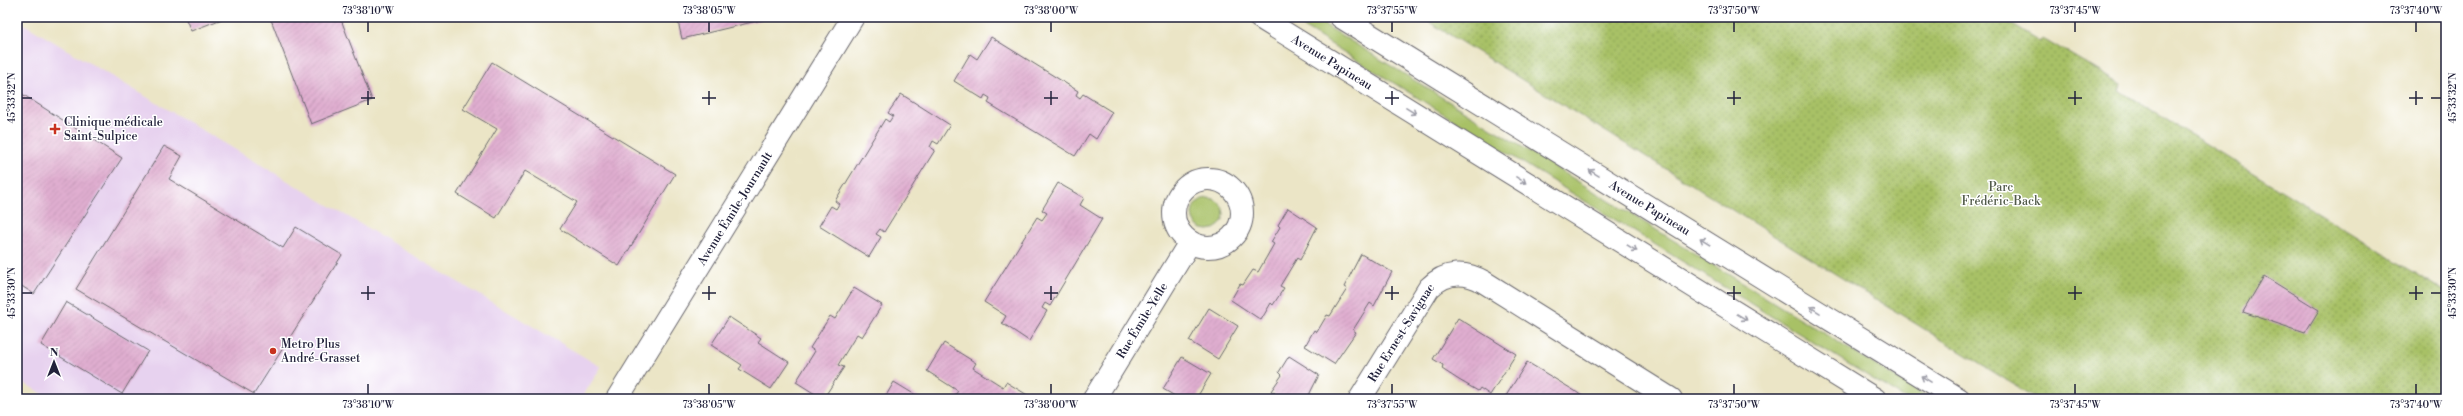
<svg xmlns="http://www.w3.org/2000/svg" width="2463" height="416" font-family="'Libre Bodoni',serif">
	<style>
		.built { fill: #e7d2ef }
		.green { fill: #a8c166; stroke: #657250 }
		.park { fill: url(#park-dots); stroke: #657250 }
		.building { fill: url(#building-hatch) }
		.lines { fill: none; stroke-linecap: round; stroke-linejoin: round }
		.minor-casing { stroke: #68666c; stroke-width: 24 }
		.primary-casing { stroke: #68666c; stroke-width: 24 }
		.minor { stroke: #fff; stroke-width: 22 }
		.primary { stroke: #fff; stroke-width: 22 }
		.oneway { stroke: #9c9ca7 }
		.ticks { fill: none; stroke: #22223b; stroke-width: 1.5 }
		.poi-dot { fill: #c8321e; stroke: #fff; stroke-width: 1.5 }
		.labels { text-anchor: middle; stroke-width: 3; stroke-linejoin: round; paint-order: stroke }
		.street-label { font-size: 12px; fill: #22223b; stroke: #fff }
		.poi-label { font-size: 12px; fill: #22223b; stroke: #fff; text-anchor: start }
		.park-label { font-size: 12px; fill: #515a4a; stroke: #fff }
		.neatline { fill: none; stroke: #22223b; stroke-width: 1.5 }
		.ticks-label { font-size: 10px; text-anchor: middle; fill: #22223b }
	</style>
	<defs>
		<pattern id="park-dots" width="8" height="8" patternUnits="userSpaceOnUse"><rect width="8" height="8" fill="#a8c166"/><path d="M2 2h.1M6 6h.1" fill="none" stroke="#889c55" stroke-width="1.8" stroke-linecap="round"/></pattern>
		<pattern id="building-hatch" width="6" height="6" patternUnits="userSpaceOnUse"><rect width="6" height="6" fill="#e0aed0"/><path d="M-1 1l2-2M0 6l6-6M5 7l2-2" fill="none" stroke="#c095b4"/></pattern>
	</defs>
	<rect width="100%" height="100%" fill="#fff"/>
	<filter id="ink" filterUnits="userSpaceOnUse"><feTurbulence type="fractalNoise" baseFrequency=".025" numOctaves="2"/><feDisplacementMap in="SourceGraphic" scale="8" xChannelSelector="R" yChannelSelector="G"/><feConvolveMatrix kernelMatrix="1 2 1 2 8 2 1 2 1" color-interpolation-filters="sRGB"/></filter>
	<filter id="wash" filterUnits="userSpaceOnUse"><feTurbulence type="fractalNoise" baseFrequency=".012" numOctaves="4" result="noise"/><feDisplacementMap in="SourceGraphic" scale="16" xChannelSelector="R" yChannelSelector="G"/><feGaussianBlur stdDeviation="0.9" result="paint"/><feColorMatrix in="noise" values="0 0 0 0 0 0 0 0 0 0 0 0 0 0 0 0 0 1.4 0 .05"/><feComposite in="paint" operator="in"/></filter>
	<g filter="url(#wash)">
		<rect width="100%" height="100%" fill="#ebe5c6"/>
		<polygon class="built" points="17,20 601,367 581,399 61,399 46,396 17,379"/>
		<g class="green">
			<polygon points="1287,17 1312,17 1930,399 1905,399"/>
			<circle cx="1208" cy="214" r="16"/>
		</g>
		<polygon class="park" points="1421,17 2000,17 2040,42 2043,38 2122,85 2120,91 2446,292 2446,399 2037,399"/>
		<g id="blocks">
			<g class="building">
				<polygon points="185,17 227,17 191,31"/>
				<polygon points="270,17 340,17 372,100 311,124"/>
				<polygon points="677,17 769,17 769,18 682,39"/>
				<polygon points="991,37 1078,91 1076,95 1080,98 1083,94 1112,112 1096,139 1089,134 1075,156 988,103 990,98 985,95 983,99 954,81 970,54 977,59"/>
				<polygon points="492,62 675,174 619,266 560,229 577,202 525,171 496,218 457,194 497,129 463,109"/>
				<polygon points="19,92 122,158 34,294 17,283 17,95"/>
				<polygon points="901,94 950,125 938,144 933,141 930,147 935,150 884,232 880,229 876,234 881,237 869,257 819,226 831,206 836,209 839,204 835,201 885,119 889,122 893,116 888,113"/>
				<polygon points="164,146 182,156 169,179 283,248 296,227 342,255 254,394 76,289"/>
				<polygon points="1058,183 1084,198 1080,205 1102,219 1050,306 1045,303 1042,308 1047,311 1029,341 1002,323 1006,316 984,302 1037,217 1042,220 1047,213 1042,210"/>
				<polygon points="1288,208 1317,227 1300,260 1297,258 1280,286 1284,288 1273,305 1271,303 1261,320 1231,300 1240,284 1243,285 1253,270 1258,272 1274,244 1271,242 1280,227 1278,225"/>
				<polygon points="1361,254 1392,272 1374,306 1370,303 1353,330 1356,332 1334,364 1305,346 1314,330 1317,332 1327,315 1330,316 1347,289 1344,287"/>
				<polygon points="2264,276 2319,310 2305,333 2243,312"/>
				<polygon points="854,288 882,305 862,337 857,334 838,365 844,367 823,399 796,382 815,351 810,348 830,316 835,319"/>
				<polygon points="66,302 148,351 122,394 41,345"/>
				<polygon points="1209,308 1238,326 1218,359 1189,341"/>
				<polygon points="729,317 761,338 758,342 789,362 771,389 739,369 742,365 711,345"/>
				<polygon points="1458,318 1516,354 1490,395 1480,388 1478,391 1459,380 1442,369 1443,365 1433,359"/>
				<polygon points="944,343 976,363 973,368 1003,387 1006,382 1034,399 961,399 955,395 958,391 927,371"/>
				<polygon points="1289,356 1319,375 1307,399 1271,399 1275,393 1271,391 1282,375 1279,372"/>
				<polygon points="1182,357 1211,374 1196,399 1180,399 1163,389"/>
				<polygon points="1527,362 1575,391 1586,399 1504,399"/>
				<polygon points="894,382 922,399 884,399"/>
			</g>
		</g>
	</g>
	<g filter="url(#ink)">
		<use href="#blocks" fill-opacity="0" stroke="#68666c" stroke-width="1"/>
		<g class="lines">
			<defs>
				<g id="minor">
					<circle cx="1208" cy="213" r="34"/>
					<path id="s1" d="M617 399 853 17"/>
					<path id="s2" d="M1094 399 1190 242"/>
					<path id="s3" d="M1360 399 1429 288C1446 271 1465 271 1484 282L1671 399"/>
				</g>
				<g id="primary">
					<path id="s4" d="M1259 17 1875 399"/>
					<path id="s5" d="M1341 17 1959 399"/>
				</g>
			</defs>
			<use href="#minor" class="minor-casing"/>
			<use href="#primary" class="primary-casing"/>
			<use href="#minor" class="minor"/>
			<use href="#primary" class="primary"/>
		</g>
		<defs><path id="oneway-shaft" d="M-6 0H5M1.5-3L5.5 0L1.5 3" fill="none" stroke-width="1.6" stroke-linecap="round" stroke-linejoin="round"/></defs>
		<g class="oneway">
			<use href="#oneway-shaft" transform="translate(1411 111) rotate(32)"/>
			<use href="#oneway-shaft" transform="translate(1594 173) rotate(-148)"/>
			<use href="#oneway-shaft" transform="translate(1521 180) rotate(32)"/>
			<use href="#oneway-shaft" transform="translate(1705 242) rotate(-148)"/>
			<use href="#oneway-shaft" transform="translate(1632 248) rotate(32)"/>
			<use href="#oneway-shaft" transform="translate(1815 310) rotate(-148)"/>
			<use href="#oneway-shaft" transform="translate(1742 317) rotate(32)"/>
			<use href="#oneway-shaft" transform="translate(1926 379) rotate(-148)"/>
		</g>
	</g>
	<path class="ticks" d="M368 22V32M709 22V32M1051 22V32M1392 22V32M1734 22V32M2075 22V32M2416 22V32M368 91V105M709 91V105M1051 91V105M1392 91V105M1734 91V105M2075 91V105M2416 91V105M22 98H32M361 98H375M702 98H716M1044 98H1058M1385 98H1399M1727 98H1741M2068 98H2082M2409 98H2423M2431 98H2441M368 286V300M709 286V300M1051 286V300M1392 286V300M1734 286V300M2075 286V300M2416 286V300M22 293H32M361 293H375M702 293H716M1044 293H1058M1385 293H1399M1727 293H1741M2068 293H2082M2409 293H2423M2431 293H2441M368 384V394M709 384V394M1051 384V394M1392 384V394M1734 384V394M2075 384V394M2416 384V394"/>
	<g class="poi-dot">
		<path d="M53 123h4v4h4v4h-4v4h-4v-4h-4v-4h4z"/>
		<circle cx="273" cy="351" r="4"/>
	</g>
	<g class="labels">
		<g class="street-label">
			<text dy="4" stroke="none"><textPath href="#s4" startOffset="86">Avenue Papineau</textPath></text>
			<text dy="4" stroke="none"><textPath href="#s1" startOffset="224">Avenue Émile-Journault</textPath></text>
			<text dy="4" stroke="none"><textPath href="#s5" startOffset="363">Avenue Papineau</textPath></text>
			<text dy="4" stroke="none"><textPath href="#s2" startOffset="92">Rue Émile-Yelle</textPath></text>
			<text dy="4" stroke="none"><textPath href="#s3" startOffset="78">Rue Ernest-Savignac</textPath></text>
		</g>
		<g class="poi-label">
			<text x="64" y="126">Clinique médicale<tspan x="64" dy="14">Saint-Sulpice</tspan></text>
			<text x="281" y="348">Metro Plus<tspan x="281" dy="14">André-Grasset</tspan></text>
		</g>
		<g class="park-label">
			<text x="2001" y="191">Parc<tspan x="2001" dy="14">Frédéric-Back</tspan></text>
		</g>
	</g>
	<rect width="2463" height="416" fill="none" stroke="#fff" stroke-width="44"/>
	<g transform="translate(54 362)" stroke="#ffffff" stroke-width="3" paint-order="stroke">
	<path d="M0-3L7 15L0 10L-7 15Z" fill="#22223b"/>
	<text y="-6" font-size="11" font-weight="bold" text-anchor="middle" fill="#22223b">N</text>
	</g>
	<rect x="22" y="22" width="2419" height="372" class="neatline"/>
	<g class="ticks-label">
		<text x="368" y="14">73°38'10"W</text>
		<text x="709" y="14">73°38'05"W</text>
		<text x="1051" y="14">73°38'00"W</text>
		<text x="1392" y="14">73°37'55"W</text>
		<text x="1734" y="14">73°37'50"W</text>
		<text x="2075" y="14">73°37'45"W</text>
		<text x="2416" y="14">73°37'40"W</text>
		<text transform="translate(11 98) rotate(-90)" y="4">45°33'32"N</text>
		<text transform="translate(2452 98) rotate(-90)" y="4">45°33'32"N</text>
		<text transform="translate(11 293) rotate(-90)" y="4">45°33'30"N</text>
		<text transform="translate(2452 293) rotate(-90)" y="4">45°33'30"N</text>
		<text x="368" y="408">73°38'10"W</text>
		<text x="709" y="408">73°38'05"W</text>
		<text x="1051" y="408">73°38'00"W</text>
		<text x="1392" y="408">73°37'55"W</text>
		<text x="1734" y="408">73°37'50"W</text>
		<text x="2075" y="408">73°37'45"W</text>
		<text x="2416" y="408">73°37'40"W</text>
	</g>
</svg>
